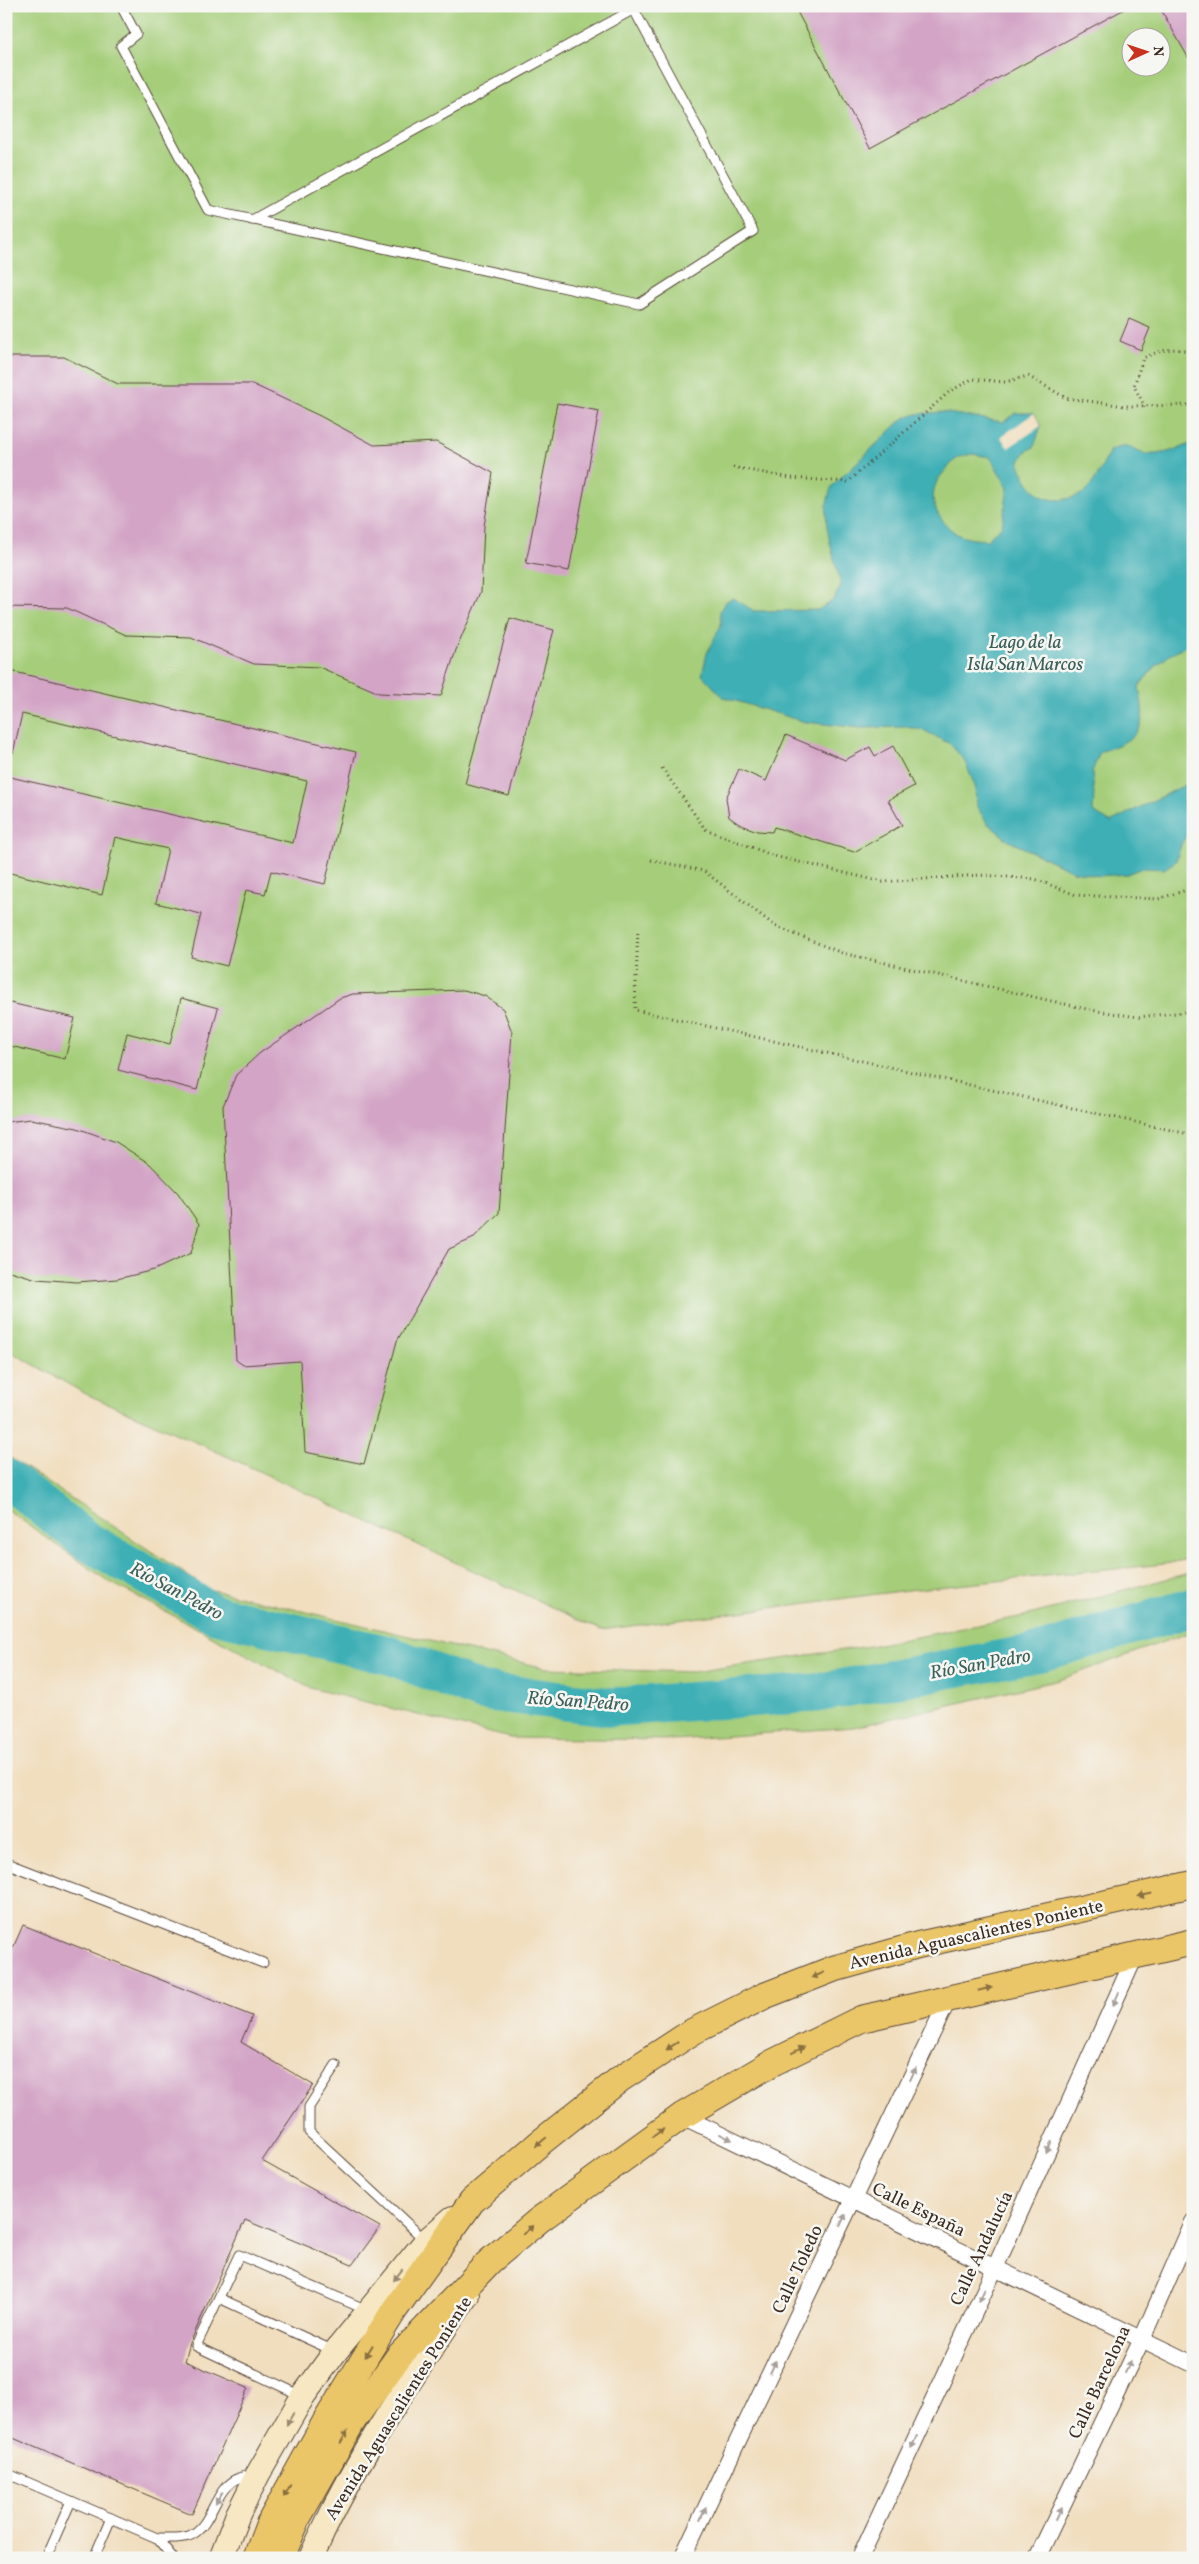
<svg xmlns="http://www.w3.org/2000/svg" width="1199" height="2564" font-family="Vollkorn,serif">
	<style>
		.green { fill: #a6ce7a; stroke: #707c4c; fill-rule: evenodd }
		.water { fill: #3eafb5; stroke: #3c6c6a; fill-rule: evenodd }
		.pier { fill: #f1debf }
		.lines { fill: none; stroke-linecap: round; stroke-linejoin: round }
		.river { stroke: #3eafb5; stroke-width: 39 }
		.building { fill: #d3a4c6 }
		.lane-casing { stroke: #564536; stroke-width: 11 }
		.street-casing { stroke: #564536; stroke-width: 18 }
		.secondary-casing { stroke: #564536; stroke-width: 26 }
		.primary-casing { stroke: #564536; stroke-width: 28 }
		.path { stroke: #564536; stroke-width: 3; stroke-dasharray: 1 4; stroke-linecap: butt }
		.lane { stroke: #fff; stroke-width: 9 }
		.street { stroke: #fff; stroke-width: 16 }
		.secondary { stroke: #f7e8c3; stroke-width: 24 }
		.primary { stroke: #ebc669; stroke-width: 26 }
		.oneway { fill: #8a7040 }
		.oneway2 { fill: #a79f9a }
		.oneway3 { fill: #998970 }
		.labels { text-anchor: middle; stroke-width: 5; stroke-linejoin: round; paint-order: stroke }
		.street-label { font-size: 18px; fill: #3b2a1e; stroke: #f6f6f2 }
		.water-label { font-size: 19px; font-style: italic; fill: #3c5f5a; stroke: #f6f6f2 }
	</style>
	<rect width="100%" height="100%" fill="#f6f6f2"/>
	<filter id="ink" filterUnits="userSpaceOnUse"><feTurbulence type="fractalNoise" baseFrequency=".02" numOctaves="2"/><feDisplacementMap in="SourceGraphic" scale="10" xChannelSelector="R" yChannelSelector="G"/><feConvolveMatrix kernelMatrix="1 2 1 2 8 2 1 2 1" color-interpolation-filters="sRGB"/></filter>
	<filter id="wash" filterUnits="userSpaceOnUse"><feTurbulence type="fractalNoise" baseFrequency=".0096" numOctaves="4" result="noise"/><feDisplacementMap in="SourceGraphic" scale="20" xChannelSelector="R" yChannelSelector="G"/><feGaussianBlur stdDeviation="1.12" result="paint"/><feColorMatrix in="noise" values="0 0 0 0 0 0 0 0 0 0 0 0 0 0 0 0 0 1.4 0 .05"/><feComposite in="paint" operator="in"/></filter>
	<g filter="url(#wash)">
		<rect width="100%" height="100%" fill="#f1debf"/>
		<g class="green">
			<path d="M6 6H1193V1558L1165 1564 908 1590 601 1630 209 1448 84 1393 6 1349ZM1132 38H1162V68H1132Z"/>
			<polygon points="6,1455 208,1589 545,1668 693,1672 870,1646 1029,1615 1193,1572 1193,1631 1059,1680 854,1727 674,1740 510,1738 310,1688 108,1581 6,1509"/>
		</g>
		<path class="water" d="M942 412 1003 422 1016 413H1034L1041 426 1034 447 1025 452 1019 464C1028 486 1040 504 1066 499 1073 498 1082 495 1087 490 1097 479 1104 463 1110 450 1135 442 1127 451 1147 454 1158 456 1185 448 1193 442V642C1169 653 1153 666 1139 687 1148 730 1140 738 1100 752L1092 772 1094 795 1093 812 1110 822 1193 781V828L1182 842 1176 861 1164 869 1142 868 1127 874 1099 876 1073 871 1009 841 987 823 976 805 975 786 964 760 950 744 925 731 907 727 861 728 805 722 723 697 702 675 707 653 721 625 720 611 725 602 733 598 754 611 818 610 833 600 841 586C834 553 818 519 832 486L904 418 917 414ZM972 454 990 457 1008 488 1002 526 987 540C976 539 963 539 954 532 933 515 925 492 944 472 957 458 953 459 972 454Z"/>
		<polygon class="pier" points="1034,413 1041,426 1008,448 1001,437"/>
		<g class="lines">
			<polyline class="river" points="6,1478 87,1541 215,1614 392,1656 480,1691 613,1707 816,1693 1042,1652 1193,1607"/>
		</g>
		<g id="blocks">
			<g class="building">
				<polygon points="794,6 1130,6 870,148"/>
				<polygon points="1159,6 1193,6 1193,66"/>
				<polygon points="1129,319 1150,328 1141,350 1120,341"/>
				<polygon points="6,357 64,357 118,384 252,384 320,416 374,445 436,442 493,473 484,526 481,592 456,650 441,696 379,693 319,667 254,664 191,637 126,635 67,608 6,607"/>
				<polygon points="557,403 599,411 569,571 526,563"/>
				<polygon points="510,618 554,630 509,796 465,784"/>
				<polygon points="6,670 356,752 325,884 271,871 265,894 246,890 227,966 191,957 201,914 156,903 168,849 115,837 102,895 6,872 6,776 293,843 307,781 22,714 13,753 6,752"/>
				<polygon points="786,735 845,760 870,747 875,756 893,746 914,786 888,800 902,825 854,852 774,827 772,832 757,831 739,824 729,817 726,798 739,769 766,781"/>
				<polygon points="464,990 485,996 503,1009 512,1032 499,1213 472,1239 449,1249 397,1341 364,1464 305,1452 300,1361 243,1365 236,1360 223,1106 236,1075 260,1053 340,998 353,994"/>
				<polygon points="181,998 218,1008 197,1090 118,1070 127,1033 170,1044"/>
				<polygon points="6,1002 75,1018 65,1059 6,1045"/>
				<polygon points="31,1119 77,1128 116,1142 150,1164 178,1193 199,1224 191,1253 154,1270 117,1279 77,1282 37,1279 6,1270 6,1122"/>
				<polygon points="23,1925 252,2016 241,2042 313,2085 262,2161 380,2227 352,2265 245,2220 190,2343 185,2361 248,2388 192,2514 6,2435 6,1964"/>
			</g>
		</g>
	</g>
	<g filter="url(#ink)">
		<use href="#blocks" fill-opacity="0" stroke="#564536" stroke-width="1"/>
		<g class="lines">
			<defs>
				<g id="lane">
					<polyline points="121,6 136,34 121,46 208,210 639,304 753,231 632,6"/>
					<polyline points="252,220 634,9"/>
					<polyline points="6,1863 263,1963"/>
					<polyline points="336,2065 309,2107 309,2132 426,2241"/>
					<polyline points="219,2298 334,2351"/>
					<polyline points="302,2396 196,2346 239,2255 367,2310"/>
					<path d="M6 2473 157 2538C167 2538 179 2539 189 2536 214 2526 213 2487 239 2478 243 2476 249 2476 254 2475"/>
					<polyline points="157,2538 173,2558"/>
					<polyline points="46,2558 71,2501"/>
					<polyline points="94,2558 111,2518"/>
				</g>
				<g id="street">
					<polyline points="682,2116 1193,2364"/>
					<polyline points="682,2558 949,1998"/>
					<polyline points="860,2558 995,2268 1136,1954"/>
					<polyline points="1037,2558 1142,2339 1193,2222"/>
				</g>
				<g id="secondary">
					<polyline points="221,2558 238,2514 258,2474 303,2396 335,2352 426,2241 453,2218"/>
					<path d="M311 2558C351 2465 411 2379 467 2295"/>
				</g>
				<g id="primary">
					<polyline points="256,2558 269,2524 327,2419 395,2309 472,2201 541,2142 620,2079 692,2032 764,1996 833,1969 918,1945 1193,1884"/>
					<polyline points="281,2558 298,2517 352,2422 399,2356 490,2261 539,2220 682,2116 772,2063 861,2019 1193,1942"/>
				</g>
			</defs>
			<use href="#lane" class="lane-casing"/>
			<use href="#street" class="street-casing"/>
			<use href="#secondary" class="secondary-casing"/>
			<use href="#primary" class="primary-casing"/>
			<g class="path">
				<path d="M1145 407 1134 386 1143 358C1164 349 1171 347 1193 352"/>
				<polyline points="733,467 791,478 848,482 949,392 972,379 1005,382 1028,376 1066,398 1125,406 1193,405"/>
				<polyline points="662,768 705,829 774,856 883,882 980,875 1035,879 1076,895 1158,899 1193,888"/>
				<polyline points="651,860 704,871 775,926 842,953 1091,1010 1138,1017 1185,1012 1193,1018"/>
				<polyline points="638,927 635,1010 1193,1135"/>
			</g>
			<use href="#lane" class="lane"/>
			<use href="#street" class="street"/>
			<use href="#secondary" class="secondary"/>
			<use href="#primary" class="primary"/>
		</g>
		<defs><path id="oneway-solid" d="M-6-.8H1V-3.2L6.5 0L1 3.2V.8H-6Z" transform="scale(1.25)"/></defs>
		<g class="oneway">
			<use href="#oneway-solid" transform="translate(1145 1895) rotate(168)"/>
			<use href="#oneway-solid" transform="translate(818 1975) rotate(158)"/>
			<use href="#oneway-solid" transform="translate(985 1989) rotate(-13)"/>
			<use href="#oneway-solid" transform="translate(672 2046) rotate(147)"/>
			<use href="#oneway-solid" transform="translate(798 2050) rotate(-26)"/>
			<use href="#oneway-solid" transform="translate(658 2133) rotate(-35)"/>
			<use href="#oneway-solid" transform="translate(541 2142) rotate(140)"/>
			<use href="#oneway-solid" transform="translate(528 2230) rotate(-40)"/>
			<use href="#oneway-solid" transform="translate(369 2351) rotate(122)"/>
			<use href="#oneway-solid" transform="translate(344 2437) rotate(-60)"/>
			<use href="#oneway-solid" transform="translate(287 2491) rotate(119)"/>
		</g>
		<g class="oneway2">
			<use href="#oneway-solid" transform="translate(1116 1999) rotate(114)"/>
			<use href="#oneway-solid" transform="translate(913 2074) rotate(-65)"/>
			<use href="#oneway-solid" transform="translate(726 2137) rotate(26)"/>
			<use href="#oneway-solid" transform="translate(1049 2147) rotate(114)"/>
			<use href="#oneway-solid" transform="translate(843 2220) rotate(-65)"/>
			<use href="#oneway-solid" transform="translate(982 2295) rotate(115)"/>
			<use href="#oneway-solid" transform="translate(773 2367) rotate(-65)"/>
			<use href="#oneway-solid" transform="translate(1128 2367) rotate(-64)"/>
			<use href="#oneway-solid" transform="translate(914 2442) rotate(115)"/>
			<use href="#oneway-solid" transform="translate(219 2498) rotate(120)"/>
			<use href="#oneway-solid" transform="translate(703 2514) rotate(-65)"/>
			<use href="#oneway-solid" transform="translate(1058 2514) rotate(-64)"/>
		</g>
		<g class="oneway3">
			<use href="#oneway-solid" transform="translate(398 2275) rotate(128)"/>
			<use href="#oneway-solid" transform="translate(290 2419) rotate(120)"/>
		</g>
	</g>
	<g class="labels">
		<g class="street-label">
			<text transform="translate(976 1934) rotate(-13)" y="6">Avenida Aguascalientes Poniente</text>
			<text transform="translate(919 2209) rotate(26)" y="6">Calle España</text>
			<text transform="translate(981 2248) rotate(-65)" y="6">Calle Andalucía</text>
			<text transform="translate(797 2269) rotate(-65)" y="6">Calle Toledo</text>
			<text transform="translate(1099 2382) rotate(-65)" y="6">Calle Barcelona</text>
			<text transform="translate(398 2408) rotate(-58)" y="6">Avenida Aguascalientes Poniente</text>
		</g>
		<g class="water-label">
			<text x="1025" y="648">Lago de la<tspan x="1025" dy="22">Isla San Marcos</tspan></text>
			<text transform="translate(177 1590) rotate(28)" y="7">Río San Pedro</text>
			<text transform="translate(980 1663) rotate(-10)" y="7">Río San Pedro</text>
			<text transform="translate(578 1700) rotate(4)" y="7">Río San Pedro</text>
		</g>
	</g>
	<rect width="1199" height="2564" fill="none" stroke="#f6f6f2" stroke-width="25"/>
	<g transform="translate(1146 52) rotate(87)"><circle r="24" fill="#f6f6f2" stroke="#aba49d"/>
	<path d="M0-4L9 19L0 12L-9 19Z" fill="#c8321e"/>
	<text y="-8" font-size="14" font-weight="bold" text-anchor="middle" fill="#3b2a1e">N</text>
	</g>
</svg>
